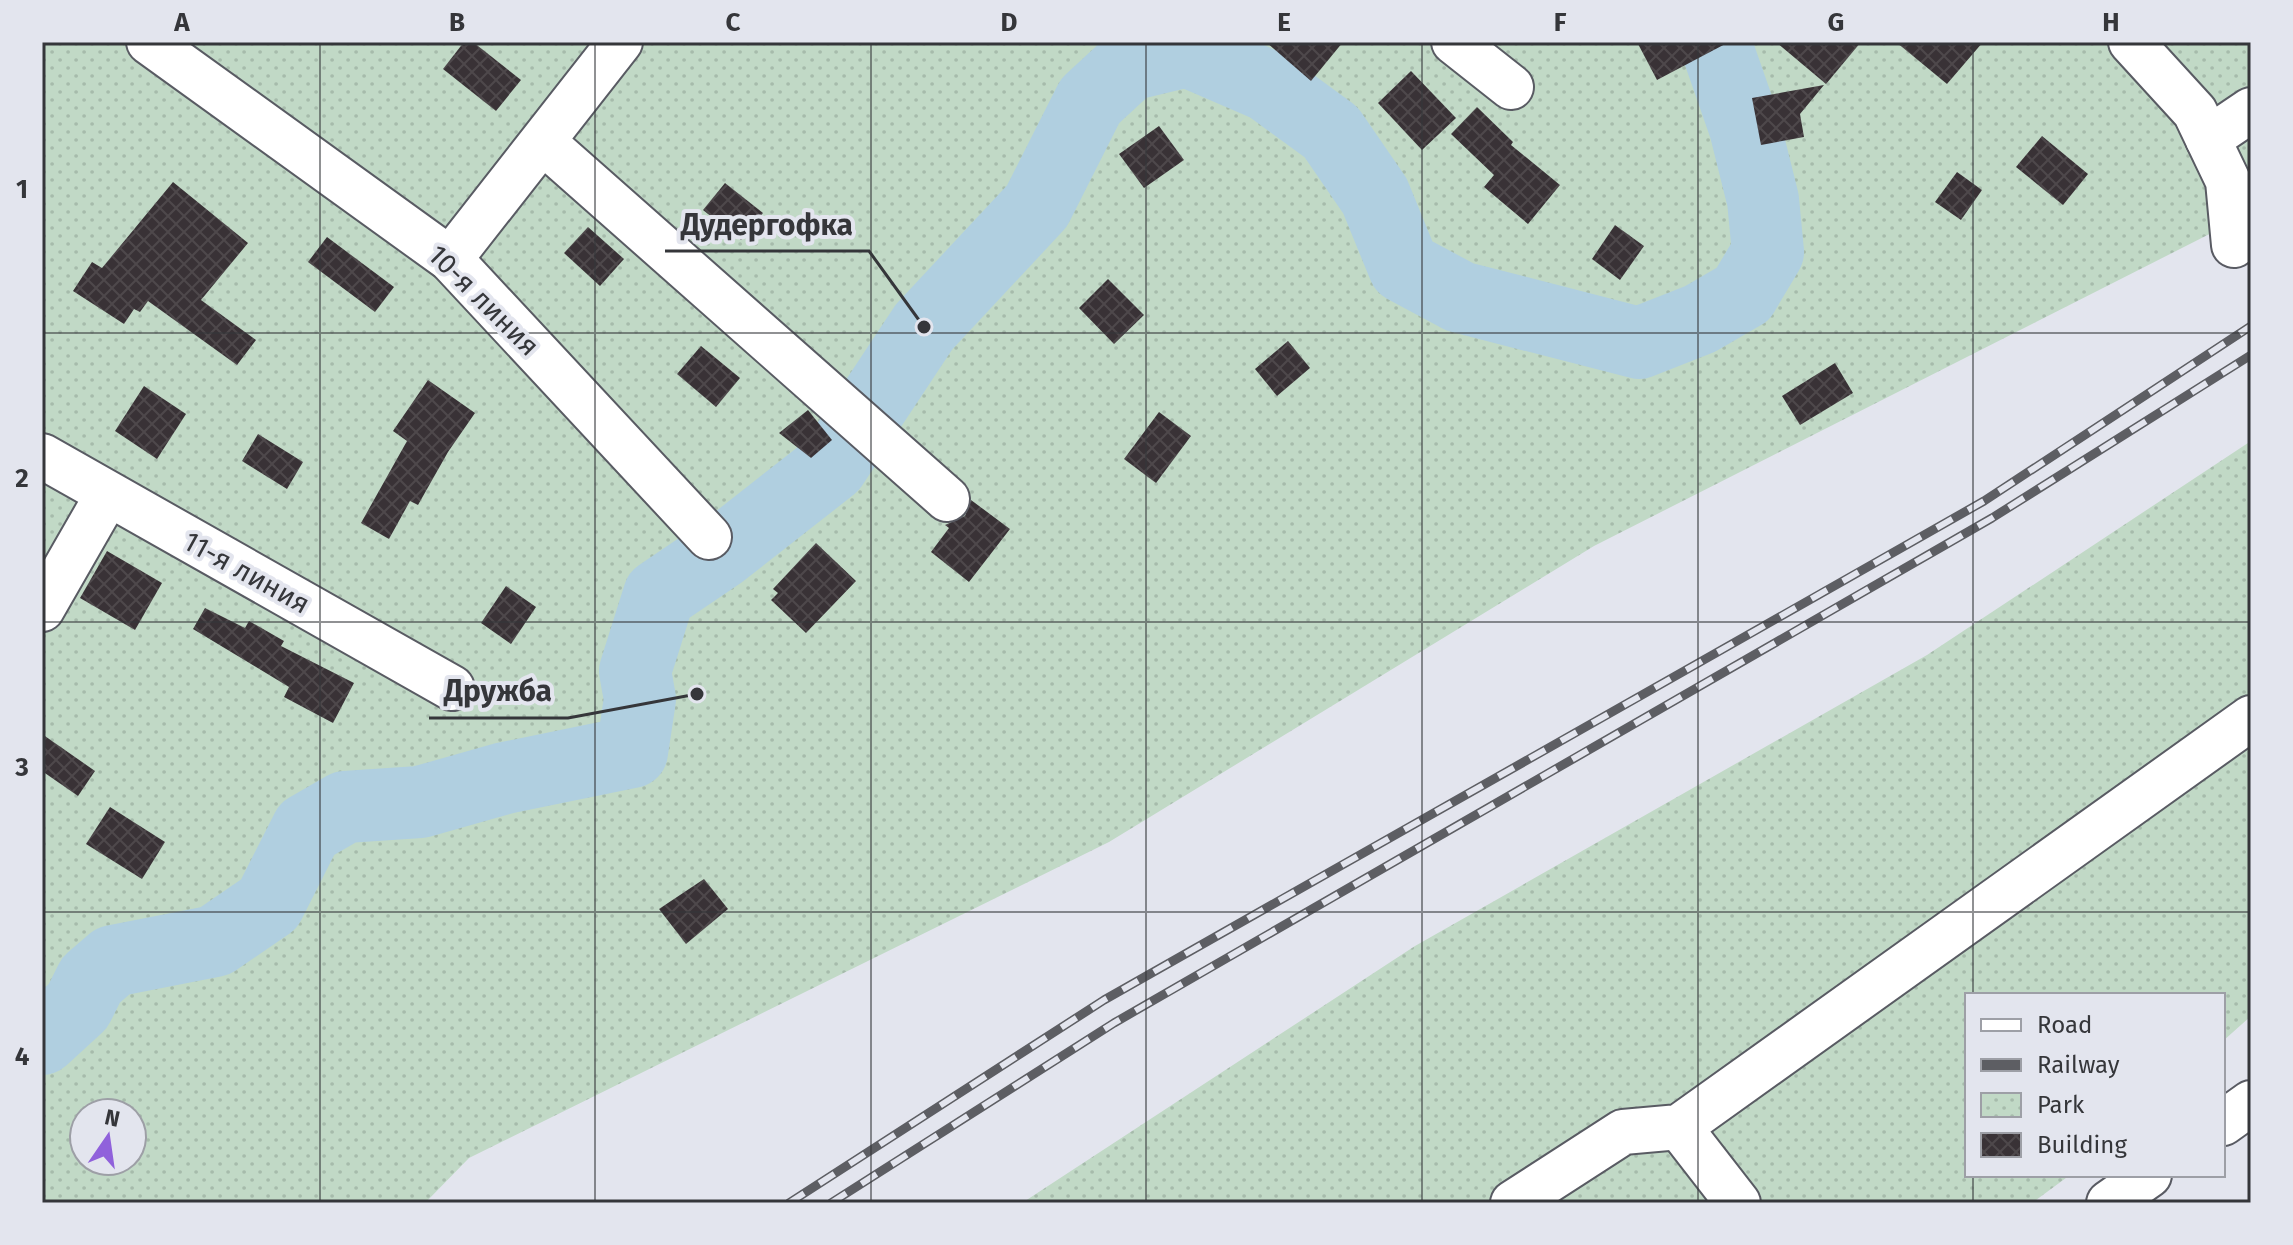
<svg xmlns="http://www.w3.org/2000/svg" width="2293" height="1245" font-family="'Fira Sans',sans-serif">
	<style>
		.park { fill: url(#park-dots); fill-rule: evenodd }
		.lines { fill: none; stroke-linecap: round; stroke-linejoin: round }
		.river { stroke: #b0cfe0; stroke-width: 72 }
		.building { fill: url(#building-cross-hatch) }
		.minor-casing { stroke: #595b63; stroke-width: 48 }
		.minor { stroke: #fff; stroke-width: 44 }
		.rail-casing { stroke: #5d5e63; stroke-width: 9 }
		.rail { stroke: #e3e5ee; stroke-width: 6; stroke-dasharray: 18; stroke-linecap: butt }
		.grid { fill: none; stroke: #35363a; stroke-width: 2; stroke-opacity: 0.55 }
		.labels { text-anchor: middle; stroke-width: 8; stroke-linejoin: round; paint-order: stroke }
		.street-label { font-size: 28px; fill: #35363a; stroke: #e3e5ee }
		.leader { fill: none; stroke: #35363a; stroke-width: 3 }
		.callout-dot { fill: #35363a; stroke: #e3e5ee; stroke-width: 3 }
		.callout-label { font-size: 30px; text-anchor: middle; font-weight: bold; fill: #35363a; stroke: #e3e5ee; stroke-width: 8; stroke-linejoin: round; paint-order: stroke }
		.neatline { fill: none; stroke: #35363a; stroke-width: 3 }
		.grid-label { font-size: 26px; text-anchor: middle; font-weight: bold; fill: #35363a }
	</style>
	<defs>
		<pattern id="park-dots" width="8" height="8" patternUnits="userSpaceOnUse" patternTransform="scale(2)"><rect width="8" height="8" fill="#c1d9c6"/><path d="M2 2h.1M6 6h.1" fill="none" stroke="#a6bbab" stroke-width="1.8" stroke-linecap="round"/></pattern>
		<pattern id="building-cross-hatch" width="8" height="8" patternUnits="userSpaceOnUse" patternTransform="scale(2)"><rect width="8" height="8" fill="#393236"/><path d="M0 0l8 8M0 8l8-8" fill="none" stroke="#4e484b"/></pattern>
	</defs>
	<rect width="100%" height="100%" fill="#e3e5ee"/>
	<g class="park">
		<path d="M42 42H2251V213L1594 546 1109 842 469 1158 425 1203H42ZM84 1113H132V1161H84Z"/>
		<polygon points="2251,441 2251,1016 2223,1041 2223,995 1967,995 1967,1175 2070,1175 2032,1203 1022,1203 1415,946 1927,655"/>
	</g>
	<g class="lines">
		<polyline class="river" points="42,1039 78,1006 91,980 113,961 215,941 269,904 307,829 345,807 420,802 505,778 632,752 640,699 635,671 659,595 721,553 832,466 924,327 1037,206 1090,101 1129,65 1187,51 1268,86 1331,132 1375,196 1404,267 1460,297 1639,343 1700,319 1743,294 1768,252 1763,200 1745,128 1715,42"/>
	</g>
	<g class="building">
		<polygon points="464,42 473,42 521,80 496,111 443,69"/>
		<polygon points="1266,42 1343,42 1311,81"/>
		<polygon points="1637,42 1729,42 1657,80"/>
		<polygon points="1776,42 1861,42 1826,84"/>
		<polygon points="1896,42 1983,42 1947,84"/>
		<polygon points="1411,71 1456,118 1422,150 1378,103"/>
		<polygon points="1824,85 1800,114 1804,137 1761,145 1752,98"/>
		<polygon points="1477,107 1513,142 1511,145 1560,185 1528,224 1484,187 1494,175 1451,134"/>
		<polygon points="1159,126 1184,160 1144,188 1119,154"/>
		<polygon points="2042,136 2088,174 2063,205 2016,167"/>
		<polygon points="1957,172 1982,190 1961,220 1935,202"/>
		<polygon points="173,182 248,243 201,300 256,340 237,365 148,301 140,312 134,309 124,324 73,291 92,262 102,268"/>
		<polygon points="725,183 763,213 741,240 703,210"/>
		<polygon points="1615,225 1644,246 1620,280 1592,259"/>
		<polygon points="588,227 624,259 600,286 564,253"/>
		<polygon points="327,237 394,287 375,312 308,262"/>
		<polygon points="1108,279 1144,315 1114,344 1079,308"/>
		<polygon points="1288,341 1310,368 1277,396 1255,369"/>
		<polygon points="701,346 740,378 716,407 677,374"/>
		<polygon points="1835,363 1853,393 1800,425 1782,396"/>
		<polygon points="428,380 475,413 448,452 418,505 410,501 389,539 361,523 407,441 393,431"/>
		<polygon points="144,386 186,414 157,459 115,431"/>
		<polygon points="808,410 832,440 811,458 779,433"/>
		<polygon points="1159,412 1191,436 1156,483 1124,459"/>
		<polygon points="258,434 303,462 287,489 242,461"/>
		<polygon points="971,500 1010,529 969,582 931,552 949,528 945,525 965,516"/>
		<polygon points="816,543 856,581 806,633 771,600 778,593 773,589"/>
		<polygon points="107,551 162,583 135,630 80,598"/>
		<polygon points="506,586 536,607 511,644 481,623"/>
		<polygon points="205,608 245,628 249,621 284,641 281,646 354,683 333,723 284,697 289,687 193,629"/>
		<polygon points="42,734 95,771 78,796 42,771"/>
		<polygon points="110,807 165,842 142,879 86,844"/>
		<polygon points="704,879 728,909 686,944 659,909"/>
	</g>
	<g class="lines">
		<defs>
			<g id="minor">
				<polyline points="149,42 450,259 709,537"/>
				<polyline points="1454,42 1511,87"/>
				<polyline points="2131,42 2195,112 2228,181 2234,245"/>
				<polyline points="2208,139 2251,110"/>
				<polyline points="543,142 947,499"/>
				<polyline points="450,259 620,42"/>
				<polyline points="42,456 452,688"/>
				<polyline points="42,609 108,494"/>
				<polyline points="2223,1123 2251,1103"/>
				<polyline points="1679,1127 1738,1203"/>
				<polyline points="1513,1203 1623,1132 1679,1127 2251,718"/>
				<polyline points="2109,1203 2149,1175"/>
			</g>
		</defs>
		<use href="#minor" class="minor-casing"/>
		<use href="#minor" class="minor"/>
		<defs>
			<g id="rail">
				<polyline points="789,1203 1104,1000 1984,501 2251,326"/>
				<polyline points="831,1203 1114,1023 1992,518 2251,355"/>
			</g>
		</defs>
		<use href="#rail" class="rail-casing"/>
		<use href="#rail" class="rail"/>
	</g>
	<path class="grid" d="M320 42V1203M595 42V1203M871 42V1203M1146 42V1203M1422 42V1203M1698 42V1203M1973 42V995M42 333H2251M42 622H2251M42 912H2251M1973 1175V1203"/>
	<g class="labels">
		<g class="street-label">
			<text transform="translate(484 300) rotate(45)" y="10">10-я линия</text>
			<text transform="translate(247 572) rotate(29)" y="10">11-я линия</text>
		</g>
	</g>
	<path class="leader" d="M924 327L869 251H665M697 694L568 718H429"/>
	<g class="callout-dot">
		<circle cx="924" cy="327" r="8"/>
		<circle cx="697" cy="694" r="8"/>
	</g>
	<g class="callout-label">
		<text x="767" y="235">Дудергофка</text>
		<text x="498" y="701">Дружба</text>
	</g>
	<rect width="2293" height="1245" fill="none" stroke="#e3e5ee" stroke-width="88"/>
	<rect x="1965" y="993" width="260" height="184" fill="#e3e5ee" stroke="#9d9fa6" stroke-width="2"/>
	<rect x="1981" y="1019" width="40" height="12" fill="#ffffff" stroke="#9d9fa6" stroke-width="2"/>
	<text x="2037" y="1033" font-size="24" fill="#35363a">Road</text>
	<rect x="1981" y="1059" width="40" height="12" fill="#5d5e63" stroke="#9d9fa6" stroke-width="2"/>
	<text x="2037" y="1073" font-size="24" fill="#35363a">Railway</text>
	<rect x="1981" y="1093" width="40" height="24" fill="url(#park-dots)" stroke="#9d9fa6" stroke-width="2"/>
	<text x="2037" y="1113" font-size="24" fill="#35363a">Park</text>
	<rect x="1981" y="1133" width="40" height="24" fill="url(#building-cross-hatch)" stroke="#9d9fa6" stroke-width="2"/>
	<text x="2037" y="1153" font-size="24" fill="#35363a">Building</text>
	<g transform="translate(108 1137) rotate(13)"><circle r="38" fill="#e3e5ee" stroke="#9d9fa6" stroke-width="2"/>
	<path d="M0-6L14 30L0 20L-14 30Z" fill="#9061db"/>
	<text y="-12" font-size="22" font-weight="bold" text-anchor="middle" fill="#35363a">N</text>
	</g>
	<rect x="44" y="44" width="2205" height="1157" class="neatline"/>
	<g class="grid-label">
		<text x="182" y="31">A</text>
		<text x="457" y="31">B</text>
		<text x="733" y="31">C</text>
		<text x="1009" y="31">D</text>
		<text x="1284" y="31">E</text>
		<text x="1560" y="31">F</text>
		<text x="1836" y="31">G</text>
		<text x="2111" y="31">H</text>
		<text x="22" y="198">1</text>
		<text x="22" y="487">2</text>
		<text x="22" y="776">3</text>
		<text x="22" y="1065">4</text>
	</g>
</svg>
